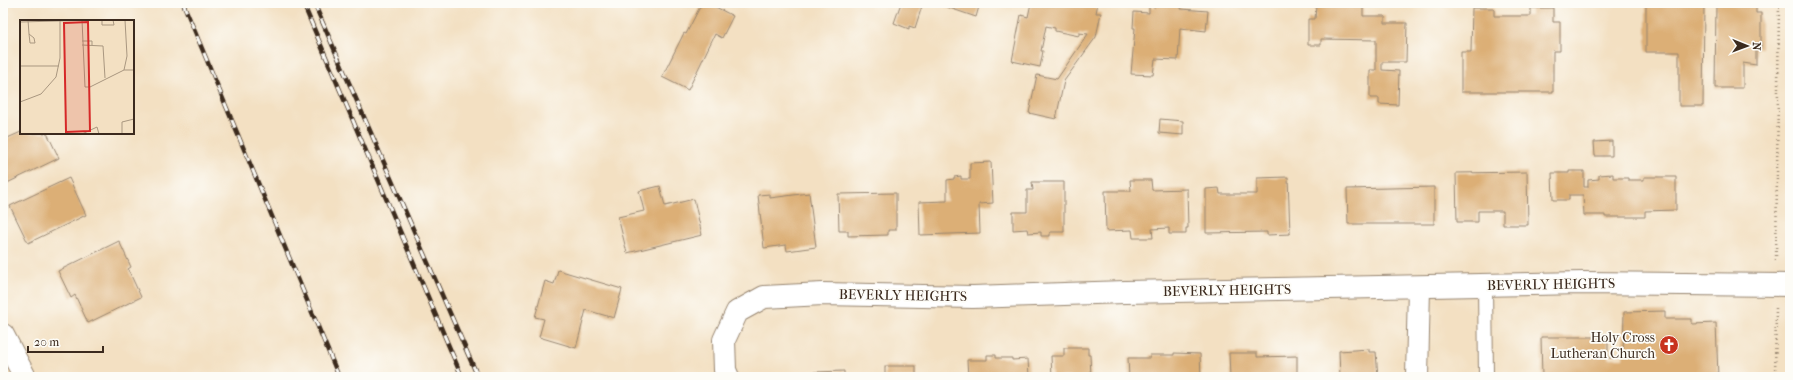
<svg xmlns="http://www.w3.org/2000/svg" width="1793" height="380" font-family="'IM FELL French Canon',serif">
	<style>
		.building { fill: #dcaf76 }
		.lines { fill: none; stroke-linecap: round; stroke-linejoin: round }
		.lane-casing { stroke: #978570; stroke-width: 16 }
		.street-casing { stroke: #978570; stroke-width: 24 }
		.path { stroke: #978570; stroke-width: 2.5; stroke-dasharray: 1 3; stroke-linecap: butt }
		.lane { stroke: #fff; stroke-width: 14 }
		.street { stroke: #fff; stroke-width: 22 }
		.rail-casing { stroke: #3b2a1e; stroke-width: 4.5 }
		.rail { stroke: #fdfcf7; stroke-width: 3; stroke-dasharray: 9; stroke-linecap: butt }
		.labels { text-anchor: middle; stroke-width: 3.5; stroke-linejoin: round; paint-order: stroke }
		.street-label { font-size: 14px; fill: #3b2a1e; stroke: #fdfcf7 }
		.poi-label { font-size: 14px; fill: #3b2a1e; stroke: #fdfcf7; text-anchor: end }
		.inset-road { fill: none; stroke: #a99780; stroke-width: 1 }
		.view { fill: #d62828; fill-opacity: 0.15; stroke: #d62828; stroke-width: 2 }
		.inset-edge { fill: none; stroke: #3b2a1e; stroke-width: 2 }
	</style>
	<rect width="100%" height="100%" fill="#fdfcf7"/>
	<filter id="ink" filterUnits="userSpaceOnUse"><feTurbulence type="fractalNoise" baseFrequency=".025" numOctaves="2"/><feDisplacementMap in="SourceGraphic" scale="8" xChannelSelector="R" yChannelSelector="G"/><feConvolveMatrix kernelMatrix="1 2 1 2 8 2 1 2 1" color-interpolation-filters="sRGB"/></filter>
	<filter id="wash" filterUnits="userSpaceOnUse"><feTurbulence type="fractalNoise" baseFrequency=".012" numOctaves="4" result="noise"/><feDisplacementMap in="SourceGraphic" scale="16" xChannelSelector="R" yChannelSelector="G"/><feGaussianBlur stdDeviation="0.9" result="paint"/><feColorMatrix in="noise" values="0 0 0 0 0 0 0 0 0 0 0 0 0 0 0 0 0 1.4 0 .05"/><feComposite in="paint" operator="in"/></filter>
	<g filter="url(#wash)">
		<rect width="100%" height="100%" fill="#f3e0c2"/>
		<g id="blocks">
			<g class="building">
				<polygon points="702,3 708,3 733,16 722,38 715,34 688,90 662,77 684,33 686,34"/>
				<polygon points="901,3 923,3 915,28 909,26 909,29 894,23"/>
				<polygon points="935,3 980,3 976,17"/>
				<polygon points="1031,3 1098,3 1096,13 1101,13 1096,37 1064,81 1056,119 1029,113 1037,75 1057,79 1088,34 1079,33 1079,36 1055,31 1055,28 1046,26 1041,51 1043,51 1040,67 1012,61 1021,15 1028,17"/>
				<polygon points="1156,3 1182,4 1181,9 1208,11 1206,31 1180,28 1178,60 1155,59 1153,75 1131,74 1135,28 1133,28 1134,12 1149,13 1149,6 1155,7"/>
				<polygon points="1646,3 1704,3 1703,106 1679,106 1679,52 1646,52"/>
				<polygon points="1716,3 1756,3 1756,13 1761,13 1761,48 1756,48 1756,65 1743,63 1743,88 1715,88"/>
				<polygon points="1316,5 1363,6 1363,16 1385,16 1385,23 1407,23 1406,62 1382,62 1382,70 1399,71 1398,105 1379,104 1379,98 1370,98 1370,70 1376,70 1376,40 1321,39 1321,45 1308,45 1308,19 1315,19"/>
				<polygon points="1472,8 1494,8 1494,16 1531,16 1531,8 1553,8 1553,22 1560,22 1560,51 1553,51 1553,92 1461,92 1461,52 1471,52"/>
				<polygon points="1160,119 1183,121 1183,135 1159,133"/>
				<polygon points="21,132 21,133 47,133 59,158 3,185 3,140"/>
				<polygon points="1612,141 1612,156 1595,156 1594,142"/>
				<polygon points="991,162 993,203 979,204 980,233 920,235 919,202 947,201 947,180 954,179 954,177 961,176 961,179 970,179 970,163"/>
				<polygon points="1569,171 1584,171 1584,187 1588,187 1588,180 1599,179 1599,175 1613,174 1613,178 1628,178 1628,180 1644,180 1644,177 1676,177 1676,210 1645,211 1645,217 1605,217 1605,215 1584,215 1583,195 1569,195 1569,200 1553,200 1552,173 1569,173"/>
				<polygon points="1527,172 1528,225 1503,225 1503,211 1478,211 1478,222 1457,222 1456,173"/>
				<polygon points="1288,177 1290,234 1267,235 1267,232 1206,233 1206,189 1219,188 1220,194 1257,194 1257,178"/>
				<polygon points="69,178 86,215 28,243 10,206"/>
				<polygon points="1130,180 1151,180 1152,190 1187,189 1188,228 1186,228 1186,234 1169,234 1169,228 1152,229 1153,238 1133,238 1132,230 1106,231 1105,191 1131,191"/>
				<polygon points="1032,182 1064,182 1064,232 1050,232 1050,236 1041,236 1041,232 1028,233 1027,229 1013,230 1013,212 1027,212 1027,190 1033,190"/>
				<polygon points="660,186 665,206 694,199 702,235 627,253 618,217 644,211 639,191"/>
				<polygon points="1434,187 1434,224 1348,224 1347,189"/>
				<polygon points="809,193 816,247 787,251 786,245 764,248 758,195 770,194 770,198"/>
				<polygon points="896,193 896,230 888,230 888,235 848,236 848,231 839,231 838,194"/>
				<polygon points="119,241 131,267 128,269 141,297 88,323 75,295 71,298 58,271"/>
				<polygon points="558,270 622,289 614,318 586,310 576,348 539,337 544,319 535,317 545,281 554,284"/>
				<polygon points="1665,311 1665,319 1692,319 1692,324 1716,323 1718,377 1625,377 1625,375 1608,375 1608,377 1542,377 1541,337 1608,337 1608,358 1623,358 1624,312"/>
				<polygon points="1064,348 1088,348 1088,355 1090,355 1091,377 1052,377 1051,356 1064,356"/>
				<polygon points="1369,349 1369,352 1376,352 1378,377 1340,377 1339,351"/>
				<polygon points="1174,353 1200,354 1201,377 1129,377 1128,358 1150,358 1150,355 1174,355"/>
				<polygon points="1229,353 1257,353 1257,357 1297,356 1297,377 1230,377"/>
				<polygon points="987,355 996,355 996,358 1012,358 1012,360 1028,359 1029,377 968,377 967,360 987,360"/>
				<rect x="885" y="366" width="31" height="11"/>
				<polygon points="844,371 844,377 801,377 801,376 814,375 814,372"/>
			</g>
		</g>
	</g>
	<g filter="url(#ink)">
		<use href="#blocks" fill-opacity="0" stroke="#978570" stroke-width="1"/>
		<g class="lines">
			<defs>
				<polyline id="lane" points="1485,285 1486,377"/>
				<g id="street">
					<polyline points="3,335 25,377"/>
					<polyline points="728,377 725,370 724,340 737,312 764,297 823,294 973,297 1125,292 1582,283 1790,285"/>
					<polyline points="1417,377 1419,287"/>
				</g>
			</defs>
			<use href="#lane" class="lane-casing"/>
			<use href="#street" class="street-casing"/>
			<g class="path">
				<polyline points="1776,260 1779,3"/>
				<polyline points="1775,377 1776,307"/>
			</g>
			<use href="#lane" class="lane"/>
			<use href="#street" class="street"/>
			<defs>
				<g id="rail">
					<polyline points="183,3 339,377"/>
					<polyline points="303,3 462,377"/>
					<polyline points="314,3 478,377"/>
				</g>
			</defs>
			<use href="#rail" class="rail-casing"/>
			<use href="#rail" class="rail"/>
		</g>
	</g>
	<defs>
		<symbol id="church-disc" viewBox="-11 -11 22 22"><circle r="9.5" fill="#c8321e" stroke="#fdfcf7"/><path d="M-1.2-6h2.4v3.5h3.3v2.4h-3.3V6h-2.4V-.1h-3.3v-2.4h3.3Z" fill="#fff"/></symbol>
	</defs>
	<g fill-rule="evenodd">
		<use href="#church-disc" x="1658" y="334" width="22" height="22"/>
	</g>
	<g class="labels">
		<g class="street-label">
			<text transform="translate(1551 284) rotate(-1)" y="5">BEVERLY HEIGHTS</text>
			<text transform="translate(1227 290) rotate(-1)" y="5">BEVERLY HEIGHTS</text>
			<text transform="translate(903 295) rotate(1)" y="5">BEVERLY HEIGHTS</text>
		</g>
		<g class="poi-label">
			<text x="1655" y="342">Holy Cross<tspan x="1655" dy="16">Lutheran Church</tspan></text>
		</g>
	</g>
	<g transform="translate(20 20)">
		<rect width="114" height="114" fill="#f3e0c2"/>
		<path class="inset-road" d="M8 0 9 14M62 0 65 67H70L104 50H114M82 0V5H94L93 0M0 2 75 0M9 14 14 18 15 23H10ZM62 21H72V25M62 25 83 26 85 58M0 46H39M104 50 107 36 105 0M0 82 21 74 36 57 40 38V1M62 114 77 107 79 114M102 114V102L114 99"/>
		<path class="view" d="M68 2 70 111 46 112 44 3Z"/>
		<rect width="114" height="114" class="inset-edge"/>
	</g>
	<rect width="1793" height="380" fill="none" stroke="#fdfcf7" stroke-width="16"/>
	<g transform="translate(1747 46) rotate(91)" stroke="#fdfcf7" stroke-width="3" paint-order="stroke">
	<path d="M0-3L7 15L0 10L-7 15Z" fill="#3b2a1e"/>
	<text y="-6" font-size="11" font-weight="bold" text-anchor="middle" fill="#3b2a1e">N</text>
	</g>
	<path d="M28 346v6h75v-6" fill="none" stroke="#3b2a1e" stroke-width="2"/>
	<text x="34" y="346" font-size="12" fill="#3b2a1e" stroke="#fdfcf7" stroke-width="3" paint-order="stroke">20 m</text>
</svg>
